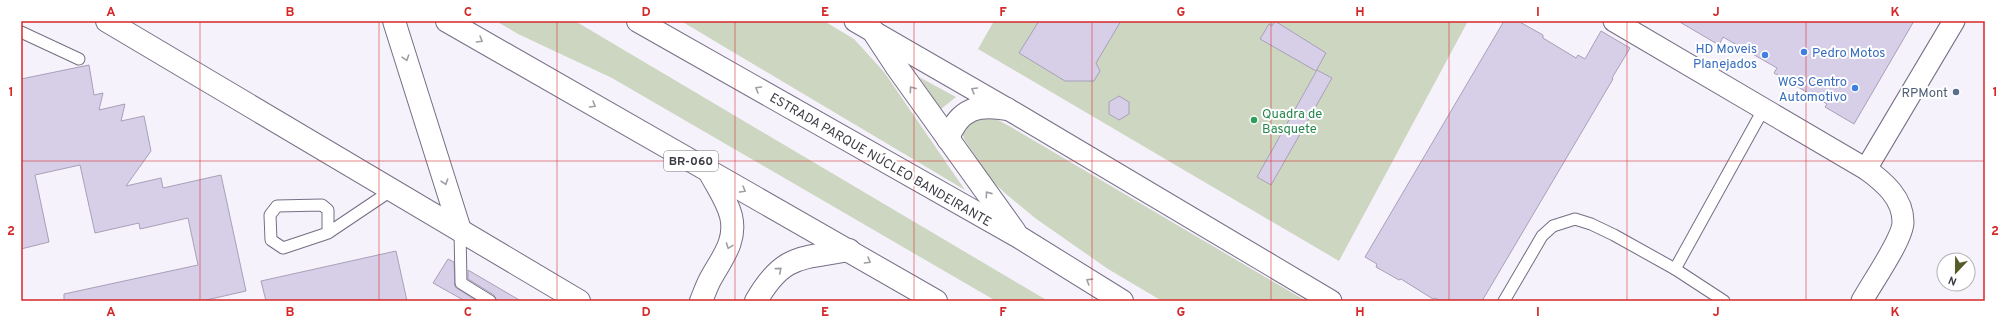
<svg xmlns="http://www.w3.org/2000/svg" width="2006" height="322" font-family="Overpass,sans-serif">
	<style>
		.green { fill: #cdd6c0 }
		.building { fill: #d7cee7; stroke: #a8a0b8 }
		.lines { fill: none; stroke-linecap: round; stroke-linejoin: round }
		.service-casing { stroke: #766e84; stroke-width: 13 }
		.minor-casing { stroke: #766e84; stroke-width: 23 }
		.tertiary-casing { stroke: #766e84; stroke-width: 24 }
		.trunk-casing { stroke: #766e84; stroke-width: 24 }
		.service { stroke: #fff; stroke-width: 11 }
		.minor { stroke: #fff; stroke-width: 21 }
		.tertiary { stroke: #fff; stroke-width: 22 }
		.trunk { stroke: #fff; stroke-width: 22 }
		.oneway { stroke: #9e9da2 }
		.grid { fill: none; stroke: #d62828; stroke-width: 1; stroke-opacity: 0.55 }
		.shop-dot { fill: #3f7fe0; stroke: #fff; stroke-width: 1.5 }
		.service-dot { fill: #5c6f8a; stroke: #fff; stroke-width: 1.5 }
		.leisure-dot { fill: #2e9e5b; stroke: #fff; stroke-width: 1.5 }
		.labels { text-anchor: middle; stroke-width: 4; stroke-linejoin: round; paint-order: stroke }
		.shield { fill: #fff; stroke: #78767d; stroke-width: 1 }
		.shield-label { font-size: 12px; font-weight: bold; fill: #3e3b45 }
		.shop-label { font-size: 13px; fill: #366cbe; stroke: #fff; text-anchor: end }
		.service-label { font-size: 13px; fill: #4e5e75; stroke: #fff; text-anchor: end }
		.leisure-label { font-size: 13px; fill: #27864d; stroke: #fff; text-anchor: start }
		.street-label { font-size: 13px; fill: #3e3b45; stroke: #fff }
		.neatline { fill: none; stroke: #d62828; stroke-width: 1.5 }
		.grid-label { font-size: 13px; text-anchor: middle; font-weight: bold; fill: #d62828 }
	</style>
	<rect width="100%" height="100%" fill="#f5f2fc"/>
	<g class="green">
		<polygon points="496,21 575,21 1048,301 996,301 612,78 518,34"/>
		<polygon points="681,21 824,21 854,39 884,72 965,190"/>
		<polygon points="994,21 1468,21 1339,261 978,49"/>
		<polygon points="919,77 956,97 941,109"/>
		<polygon points="981,115 996,119 1011,127 1306,301 1162,301 1108,269 1035,218 1006,194 992,181 964,139 961,129"/>
	</g>
	<g class="building">
		<polygon points="1039,21 1121,21 1096,63 1100,71 1094,81 1065,81 1019,53"/>
		<polygon points="1275,21 1326,53 1316,71 1260,39 1269,24 1272,26"/>
		<polygon points="1504,21 1518,21 1543,35 1543,38 1576,58 1578,55 1585,59 1601,31 1630,48 1612,78 1613,79 1482,301 1441,301 1435,298 1433,299 1401,279 1399,280 1376,267 1377,264 1365,257"/>
		<polygon points="1678,21 1914,21 1854,124 1825,107 1827,104 1774,73 1777,68 1723,37 1719,45"/>
		<polygon points="89,65 94,95 103,93 99,110 125,104 121,121 144,116 151,151 126,186 161,178 163,188 221,175 246,291 202,301 64,301 64,294 198,265 188,218 140,229 139,223 95,233 80,165 35,175 49,242 21,249 21,79"/>
		<polygon points="1317,70 1332,78 1271,185 1257,177"/>
		<polygon points="1119,96 1129,102 1129,114 1119,120 1109,114 1109,102"/>
		<polygon points="396,251 407,301 266,301 261,281"/>
		<polygon points="448,259 454,262 455,287 477,301 465,301 433,283"/>
		<polygon points="468,270 521,301 497,301 494,295 468,279"/>
	</g>
	<g class="lines">
		<defs>
			<g id="service">
				<polyline points="21,32 79,59"/>
				<polyline points="460,230 461,283 490,301"/>
				<polyline points="328,233 328,210 322,205 277,206 270,215 271,240 283,248 328,233 392,190"/>
				<polyline points="1675,269 1763,110"/>
				<polyline points="1504,301 1542,236 1553,226 1575,219 1591,224 1614,235 1675,269 1724,301"/>
			</g>
			<g id="minor">
				<polyline points="855,21 1018,115 1331,301"/>
				<path d="M1614 21 1866 169C1884 182 1903 198 1903 222 1903 239 1871 284 1862 301"/>
				<polyline points="1866,169 1954,21"/>
			</g>
			<polyline id="tertiary" points="107,21 579,301"/>
			<g id="trunk">
				<polyline points="394,21 460,230"/>
				<polyline points="447,21 936,301"/>
				<polyline points="638,21 1019,237 1122,301"/>
				<polyline points="873,31 896,66 1015,232"/>
				<path d="M948 139C959 108 979 104 1007 109"/>
				<path d="M701 301C704 294 707 285 711 278 722 258 737 241 731 216 727 200 716 185 709 171"/>
				<path d="M756 301C783 254 800 259 849 250"/>
			</g>
		</defs>
		<use href="#service" class="service-casing"/>
		<use href="#minor" class="minor-casing"/>
		<use href="#tertiary" class="tertiary-casing"/>
		<use href="#trunk" class="trunk-casing"/>
		<use href="#service" class="service"/>
		<use href="#minor" class="minor"/>
		<use href="#tertiary" class="tertiary"/>
		<use href="#trunk" class="trunk"/>
	</g>
	<defs><path id="oneway-chevron" d="M-2-3.5L2.5 0L-2 3.5" fill="none" stroke-width="1.6" stroke-linecap="round" stroke-linejoin="round"/></defs>
	<g class="oneway">
		<use href="#oneway-chevron" transform="translate(480 40) rotate(30)"/>
		<use href="#oneway-chevron" transform="translate(406 58) rotate(73)"/>
		<use href="#oneway-chevron" transform="translate(758 89) rotate(-150)"/>
		<use href="#oneway-chevron" transform="translate(912 89) rotate(-126)"/>
		<use href="#oneway-chevron" transform="translate(974 90) rotate(-150)"/>
		<use href="#oneway-chevron" transform="translate(593 105) rotate(30)"/>
		<use href="#oneway-chevron" transform="translate(445 182) rotate(72)"/>
		<use href="#oneway-chevron" transform="translate(743 190) rotate(30)"/>
		<use href="#oneway-chevron" transform="translate(988 194) rotate(-125)"/>
		<use href="#oneway-chevron" transform="translate(729 246) rotate(110)"/>
		<use href="#oneway-chevron" transform="translate(868 261) rotate(30)"/>
		<use href="#oneway-chevron" transform="translate(779 270) rotate(-40)"/>
		<use href="#oneway-chevron" transform="translate(1089 281) rotate(-148)"/>
	</g>
	<path class="grid" d="M200 21V301M379 21V301M557 21V301M735 21V301M914 21V301M1092 21V301M1271 21V301M1449 21V301M1627 21V301M1806 21V301M21 161H1985"/>
	<g class="shop-dot">
		<circle cx="1804" cy="52" r="4"/>
		<circle cx="1765" cy="55" r="4"/>
		<circle cx="1855" cy="88" r="4"/>
	</g>
	<circle class="service-dot" cx="1956" cy="92" r="4"/>
	<circle class="leisure-dot" cx="1254" cy="120" r="4"/>
	<g class="labels">
		<rect class="shield" x="664" y="151" width="54" height="20" rx="3"/>
		<g class="shield-label">
			<text x="691" y="165">BR-060</text>
		</g>
		<g class="shop-label">
			<text x="1757" y="53">HD Moveis<tspan x="1757" dy="15">Planejados</tspan></text>
			<text x="1812" y="57" text-anchor="start">Pedro Motos</text>
			<text x="1847" y="86">WGS Centro<tspan x="1847" dy="15">Automotivo</tspan></text>
		</g>
		<g class="service-label">
			<text x="1948" y="97">RPMont</text>
		</g>
		<g class="leisure-label">
			<text x="1262" y="118">Quadra de<tspan x="1262" dy="15">Basquete</tspan></text>
		</g>
		<g class="street-label">
			<text transform="translate(881 159) rotate(30)" y="5">ESTRADA PARQUE NÚCLEO BANDEIRANTE</text>
		</g>
	</g>
	<rect width="2006" height="322" fill="none" stroke="#ffffff" stroke-width="44"/>
	<g transform="translate(1956 272) rotate(202)"><circle r="19" fill="#ffffff" stroke="#b2b1b5"/>
	<path d="M0-3L7 15L0 10L-7 15Z" fill="#575b28"/>
	<text y="-6" font-size="11" font-weight="bold" text-anchor="middle" fill="#3e3b45">N</text>
	</g>
	<rect x="22" y="22" width="1962" height="278" class="neatline"/>
	<g class="grid-label">
		<text x="111" y="16">A</text>
		<text x="290" y="16">B</text>
		<text x="468" y="16">C</text>
		<text x="646" y="16">D</text>
		<text x="825" y="16">E</text>
		<text x="1003" y="16">F</text>
		<text x="1181" y="16">G</text>
		<text x="1360" y="16">H</text>
		<text x="1538" y="16">I</text>
		<text x="1716" y="16">J</text>
		<text x="1895" y="16">K</text>
		<text x="11" y="96">1</text>
		<text x="1995" y="96">1</text>
		<text x="11" y="235">2</text>
		<text x="1995" y="235">2</text>
		<text x="111" y="316">A</text>
		<text x="290" y="316">B</text>
		<text x="468" y="316">C</text>
		<text x="646" y="316">D</text>
		<text x="825" y="316">E</text>
		<text x="1003" y="316">F</text>
		<text x="1181" y="316">G</text>
		<text x="1360" y="316">H</text>
		<text x="1538" y="316">I</text>
		<text x="1716" y="316">J</text>
		<text x="1895" y="316">K</text>
	</g>
</svg>
